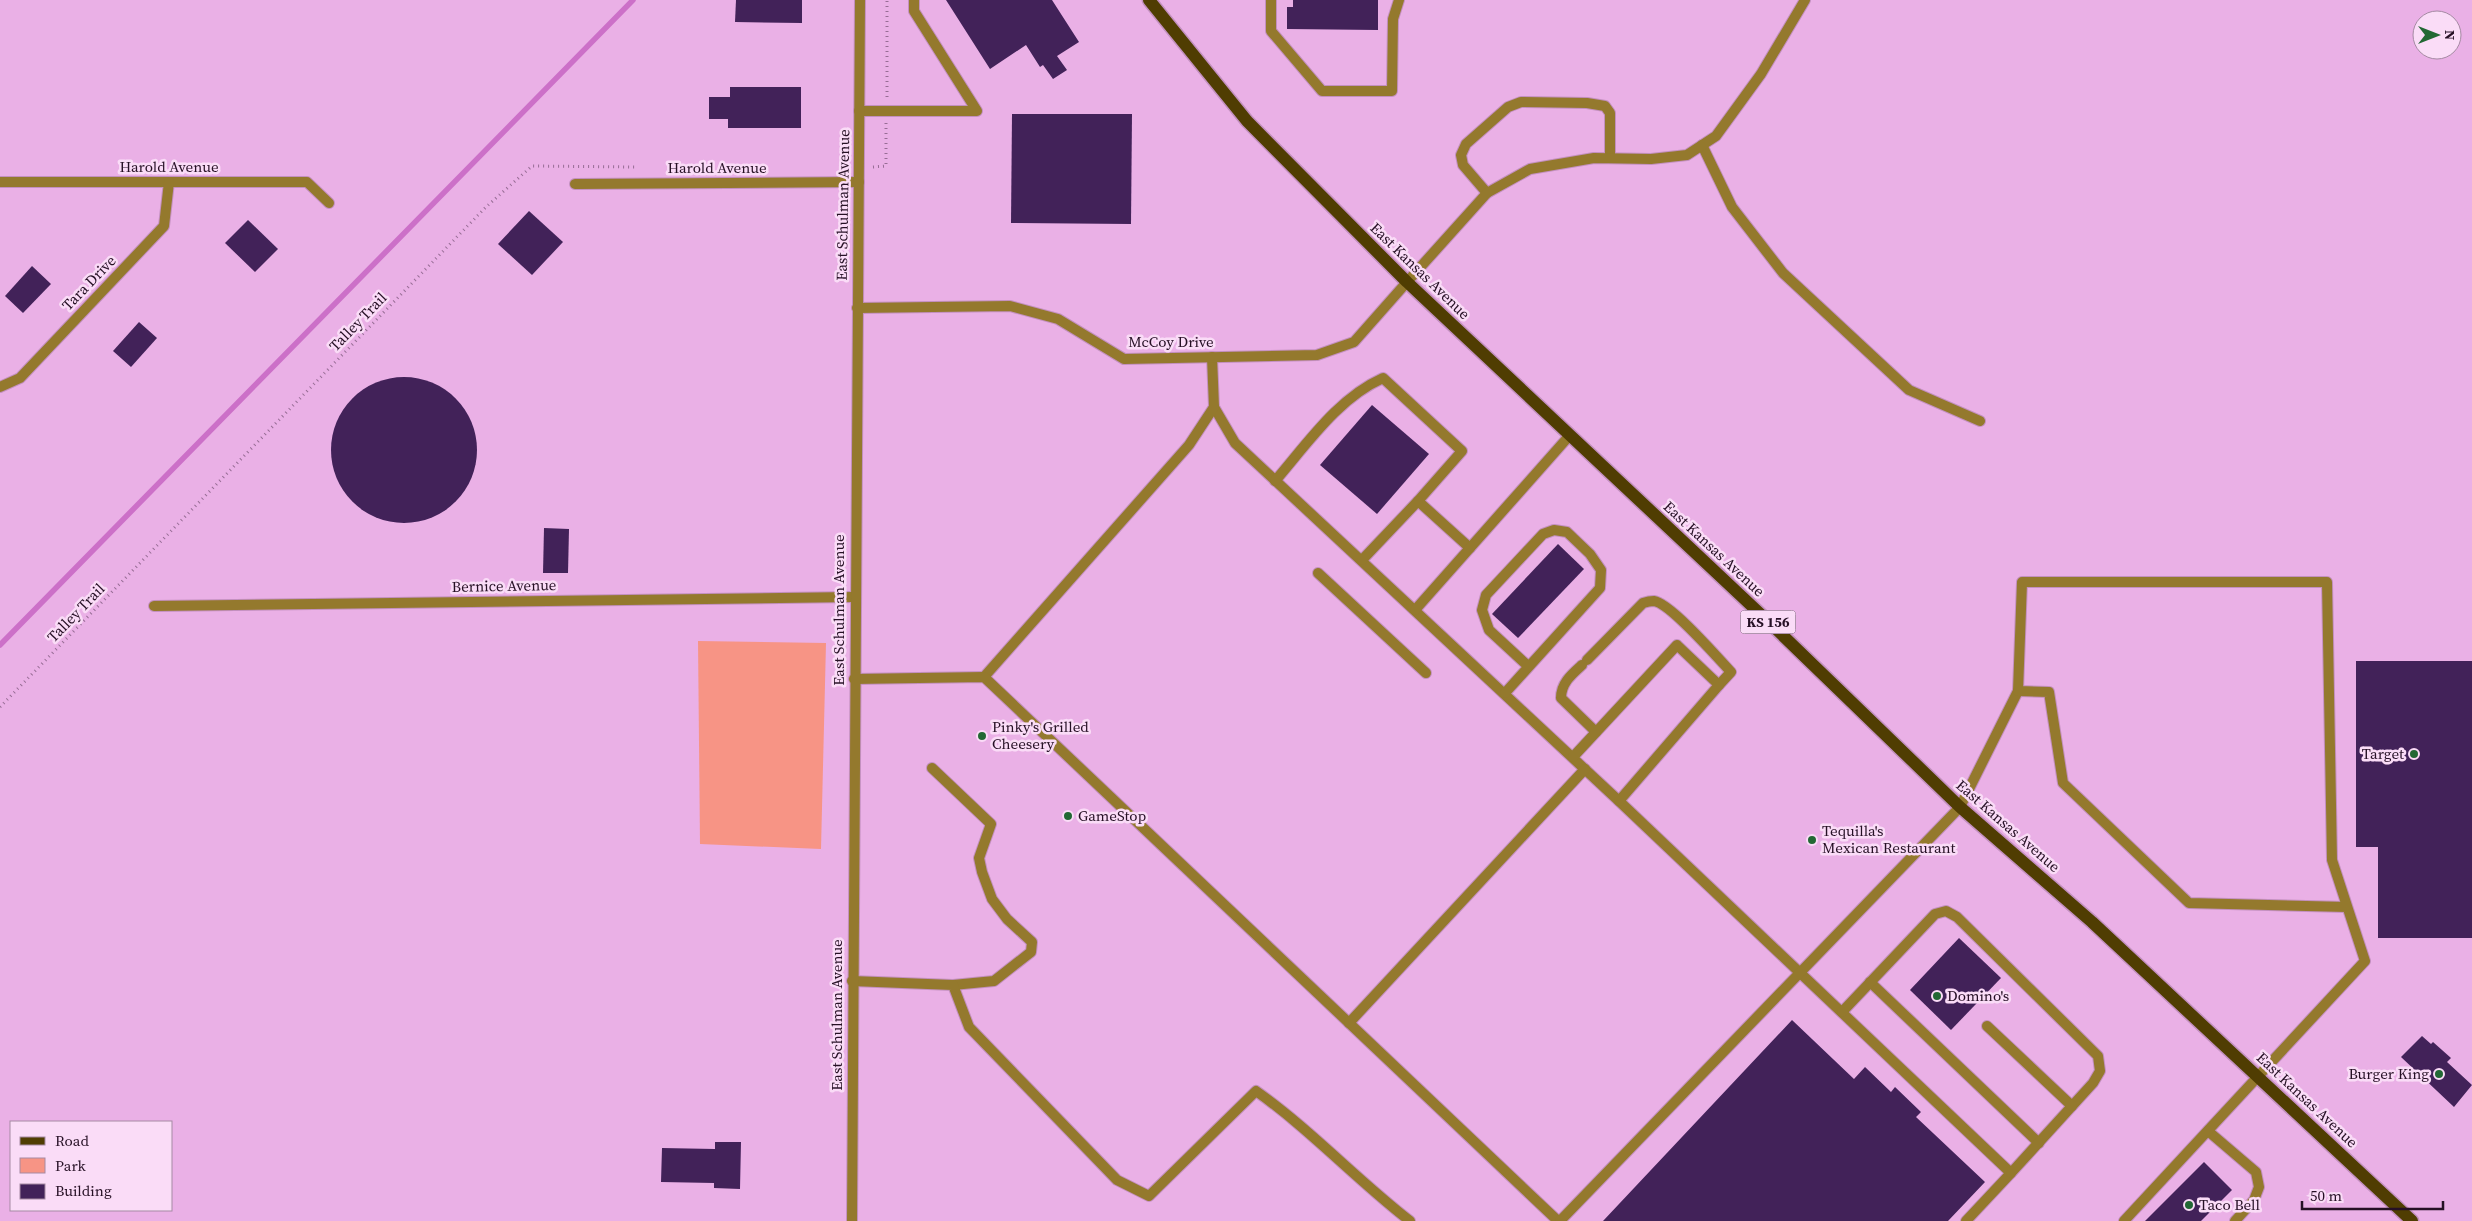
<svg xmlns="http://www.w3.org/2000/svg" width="2472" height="1221" font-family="'Source Serif 4',serif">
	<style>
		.green { fill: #f79485 }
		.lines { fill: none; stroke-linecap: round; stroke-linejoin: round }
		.stream { stroke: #cc70c8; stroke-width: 5.5 }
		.building { fill: #422259 }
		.service-casing { stroke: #c390bf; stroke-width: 12 }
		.minor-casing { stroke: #c390bf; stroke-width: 12 }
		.tertiary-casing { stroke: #c390bf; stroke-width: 12 }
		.primary-casing { stroke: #c390bf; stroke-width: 15 }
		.path { stroke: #976d95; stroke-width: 3; stroke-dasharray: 1 4; stroke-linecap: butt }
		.service { stroke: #94792d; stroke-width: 10 }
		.minor { stroke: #94792d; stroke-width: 10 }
		.tertiary { stroke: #94792d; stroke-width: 10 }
		.primary { stroke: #503d02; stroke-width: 12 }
		.poi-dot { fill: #226834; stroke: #fadcf7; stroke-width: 2 }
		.labels { text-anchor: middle; stroke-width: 5; stroke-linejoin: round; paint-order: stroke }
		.shield { fill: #fadcf7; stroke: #664d64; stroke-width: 1 }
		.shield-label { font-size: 14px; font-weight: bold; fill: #261025 }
		.street-label { font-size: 15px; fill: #261025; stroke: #fadcf7 }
		.poi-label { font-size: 15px; fill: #261025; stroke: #fadcf7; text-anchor: start }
	</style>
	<rect width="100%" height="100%" fill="#eab0e6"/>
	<polygon class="green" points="698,641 826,643 821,849 700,844"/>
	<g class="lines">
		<polyline class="stream" points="0,645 633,0"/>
	</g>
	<g class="building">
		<polygon points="736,0 802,0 802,23 735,22"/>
		<polygon points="946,0 1052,0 1079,42 1057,56 1067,70 1053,79 1043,65 1040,67 1026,45 990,69"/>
		<polygon points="1293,0 1378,0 1378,30 1287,29 1287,7 1293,7"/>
		<polygon points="730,87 801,87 801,128 728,128 728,119 709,119 709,97 730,97"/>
		<polygon points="1012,114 1132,114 1131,224 1011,223"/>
		<polygon points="529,211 563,242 532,275 498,244"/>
		<polygon points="248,220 278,249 255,272 225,243"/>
		<polygon points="32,266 51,284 23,313 5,296"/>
		<polygon points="139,322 157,338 131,367 113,351"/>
		<circle cx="404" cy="450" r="73"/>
		<polygon points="1372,405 1429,454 1377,514 1320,465"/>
		<polygon points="544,528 569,529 568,573 543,573"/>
		<polygon points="1558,544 1584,569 1518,638 1492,614"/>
		<polygon points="2356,661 2472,661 2472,938 2378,938 2378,847 2356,847"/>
		<polygon points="1959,938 2001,978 1951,1030 1910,990"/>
		<polygon points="1792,1020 1854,1079 1865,1067 1891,1092 1895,1087 1921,1112 1916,1117 1985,1182 1948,1221 1603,1221"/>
		<polygon points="2422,1036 2431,1044 2433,1042 2451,1058 2447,1062 2472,1085 2454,1107 2401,1057"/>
		<polygon points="715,1142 741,1142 740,1189 714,1188 714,1183 661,1182 662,1148 715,1149"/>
		<polygon points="2204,1162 2232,1190 2201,1221 2145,1221"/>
	</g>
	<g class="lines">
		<defs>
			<g id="service">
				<polyline points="1271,0 1271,31 1322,91 1392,91 1393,19 1399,0"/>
				<polyline points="859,111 977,111 914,11 914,0"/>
				<polyline points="1702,145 1732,207 1783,273 1909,390 1980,421"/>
				<polyline points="1487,193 1463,165 1461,155 1466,144 1508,107 1521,102 1587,103 1605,106 1610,113 1610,158"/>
				<polyline points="1407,282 1487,193 1530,169 1594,158 1651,159 1687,155 1716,136 1761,74 1805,0"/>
				<polyline points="1214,407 1235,443 1619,801 2011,1173 1966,1221"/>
				<path d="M1275 481C1307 444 1338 398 1383 378L1462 451 1418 501 1470 548"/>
				<polyline points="1362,560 1418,501"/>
				<polyline points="1318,573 1426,673"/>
				<polyline points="1415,610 1570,435"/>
				<path d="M1587 660 1643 603C1646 602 1651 601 1654 601 1670 603 1718 658 1731 672L1719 685"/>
				<path d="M1582 665C1572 674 1561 683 1561 698L1596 732"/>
				<polyline points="984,677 1189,445 1214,407 1212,357"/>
				<polyline points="854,679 984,677 1558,1221"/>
				<polyline points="1505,693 1600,588 1601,570 1590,554 1567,532 1554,530 1543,534 1486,595 1482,610 1489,630 1528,666"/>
				<polyline points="1573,757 1677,645 1719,685 1619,801"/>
				<polyline points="932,768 991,824 979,858 982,872 992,899 1007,919 1032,942 1031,952 994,981 953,985"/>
				<path d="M852 981 953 985 969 1027 1117 1180 1149 1196 1256 1091C1311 1130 1357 1180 1410 1221"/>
				<polyline points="1870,982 2039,1143"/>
				<polyline points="1842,1012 1935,914 1946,911 1957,917 2098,1056 2100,1071 2093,1083 2011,1173"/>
				<polyline points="1349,1023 1585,769"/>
				<polyline points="1987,1026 2072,1106"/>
				<polyline points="2208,1131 2256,1172 2259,1187 2254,1200 2235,1221"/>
				<polyline points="1560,1221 1960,807 2018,691"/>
				<polyline points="2124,1221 2365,961 2332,860 2327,582 2022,582 2018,691 2049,692 2063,783 2189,903 2347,907"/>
			</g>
			<g id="minor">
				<polyline points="0,182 307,182 329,203"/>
				<polyline points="575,184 859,182"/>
				<polyline points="857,308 1010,306 1058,319 1124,359 1317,355 1354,342 1407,282"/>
				<polyline points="0,387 20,378 164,226 169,182"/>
				<polyline points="154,606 854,597"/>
			</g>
			<polyline id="tertiary" points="852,1221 860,0"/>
			<polyline id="primary" points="1149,0 1247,121 1407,282 1771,624 1960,807 2092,922 2412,1221"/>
		</defs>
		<use href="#service" class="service-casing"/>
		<use href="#minor" class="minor-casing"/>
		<use href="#tertiary" class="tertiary-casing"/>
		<use href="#primary" class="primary-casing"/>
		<g class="path">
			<polyline points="887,97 887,0"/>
			<polyline points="873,167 886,166 886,123"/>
			<polyline points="0,707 486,207 532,166 635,167"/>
		</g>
		<use href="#service" class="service"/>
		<use href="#minor" class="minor"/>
		<use href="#tertiary" class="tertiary"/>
		<use href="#primary" class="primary"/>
	</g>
	<g class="poi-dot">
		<circle cx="982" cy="736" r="5"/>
		<circle cx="2414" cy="754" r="5"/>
		<circle cx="1068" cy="816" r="5"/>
		<circle cx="1812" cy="840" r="5"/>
		<circle cx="1937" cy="996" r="5"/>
		<circle cx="2439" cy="1074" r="5"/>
		<circle cx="2189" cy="1205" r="5"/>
	</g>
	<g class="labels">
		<rect class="shield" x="1740.5" y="610.5" width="55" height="23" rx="4"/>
		<g class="shield-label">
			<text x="1768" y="627">KS 156</text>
		</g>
		<g class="street-label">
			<text x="169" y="172">Harold Avenue</text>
			<text x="717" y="173">Harold Avenue</text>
			<text transform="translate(843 205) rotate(-89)" y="5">East Schulman Avenue</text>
			<text transform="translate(1420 271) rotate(44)" y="5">East Kansas Avenue</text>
			<text transform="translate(89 283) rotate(-46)" y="5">Tara Drive</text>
			<text transform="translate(358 322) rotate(-46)" y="5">Talley Trail</text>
			<text x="1171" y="347">McCoy Drive</text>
			<text transform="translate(1714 549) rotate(43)" y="5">East Kansas Avenue</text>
			<text transform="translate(504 586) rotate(-1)" y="5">Bernice Avenue</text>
			<text transform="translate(839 610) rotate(-90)" y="5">East Schulman Avenue</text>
			<text transform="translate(76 613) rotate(-46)" y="5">Talley Trail</text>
			<text transform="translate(2008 826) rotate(41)" y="5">East Kansas Avenue</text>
			<text transform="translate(837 1015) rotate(-90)" y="5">East Schulman Avenue</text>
			<text transform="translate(2307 1100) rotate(43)" y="5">East Kansas Avenue</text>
		</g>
		<g class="poi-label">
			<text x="992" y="732">Pinky's Grilled<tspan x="992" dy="17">Cheesery</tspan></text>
			<text x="2404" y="759" text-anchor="end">Target</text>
			<text x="1078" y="821">GameStop</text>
			<text x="1822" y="836">Tequilla's<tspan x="1822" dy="17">Mexican Restaurant</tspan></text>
			<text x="1947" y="1001">Domino's</text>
			<text x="2429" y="1079" text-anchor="end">Burger King</text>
			<text x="2199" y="1210">Taco Bell</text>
		</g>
	</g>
	<rect x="10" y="1121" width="162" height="90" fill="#fadcf7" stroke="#a58aa3"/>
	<rect x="20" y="1137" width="25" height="8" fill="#503d02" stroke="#a58aa3"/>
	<text x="55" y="1146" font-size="15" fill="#261025">Road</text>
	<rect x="20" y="1158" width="25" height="15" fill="#f79485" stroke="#a58aa3"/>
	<text x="55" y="1171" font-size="15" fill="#261025">Park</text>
	<rect x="20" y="1184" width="25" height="15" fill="#422259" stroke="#a58aa3"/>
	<text x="55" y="1196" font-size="15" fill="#261025">Building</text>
	<g transform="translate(2437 35) rotate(90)"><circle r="24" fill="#fadcf7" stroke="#a58aa3"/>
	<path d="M0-4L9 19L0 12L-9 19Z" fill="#226834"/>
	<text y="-8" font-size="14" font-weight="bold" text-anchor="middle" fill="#261025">N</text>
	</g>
	<path d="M2302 1201v8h141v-8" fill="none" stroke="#261025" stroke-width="2.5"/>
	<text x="2310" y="1201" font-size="15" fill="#261025" stroke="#fadcf7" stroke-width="4" paint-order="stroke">50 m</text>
</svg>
